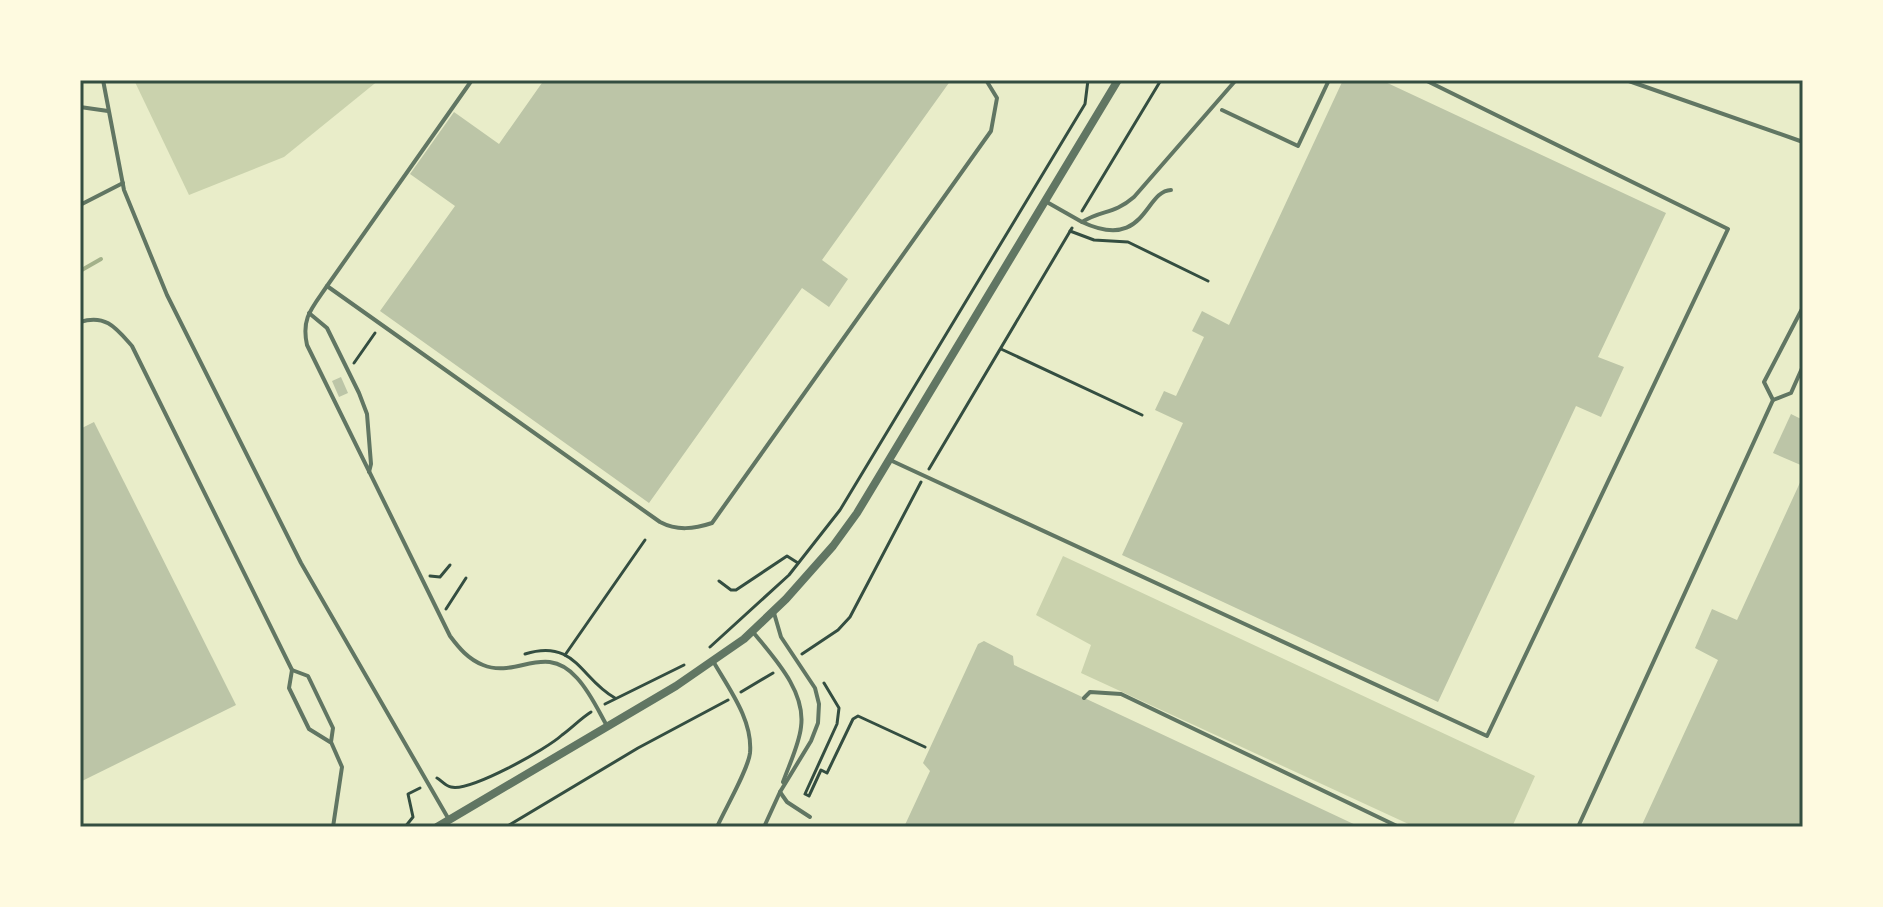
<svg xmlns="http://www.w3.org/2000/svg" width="1883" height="907" font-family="'IBM Plex Serif',serif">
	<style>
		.green { fill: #cad2ad }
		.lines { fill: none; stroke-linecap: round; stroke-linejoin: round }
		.stream { stroke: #a3b18a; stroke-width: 4 }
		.building { fill: #bcc5a7 }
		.path { stroke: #344e41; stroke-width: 3 }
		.service { stroke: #617663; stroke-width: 4 }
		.minor { stroke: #617663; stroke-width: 8 }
		.neatline { fill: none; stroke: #344e41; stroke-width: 3 }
	</style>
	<rect width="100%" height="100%" fill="#e9edc9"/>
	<g class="green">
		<polygon points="134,80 379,80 284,157 189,195"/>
		<polygon points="1063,556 1535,776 1512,827 1415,827 1081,673 1091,645 1036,615"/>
	</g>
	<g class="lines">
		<polyline class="stream" points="80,271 101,259"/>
	</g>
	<g class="building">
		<polygon points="544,80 951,80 822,260 848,279 829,307 802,288 649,503 380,311 455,206 410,174 454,112 499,144"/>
		<polygon points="1343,80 1381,80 1666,213 1598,357 1624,367 1601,417 1576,406 1438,702 1122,555 1183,423 1155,410 1164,391 1176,396 1204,337 1192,331 1202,311 1229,325"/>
		<polygon points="341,377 348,393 339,397 332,381"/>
		<polygon points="1791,414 1803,420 1803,466 1773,453"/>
		<polygon points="94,422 236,705 80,782 80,429"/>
		<polygon points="1803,476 1803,827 1641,827 1718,660 1695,648 1712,609 1737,620"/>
		<polygon points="984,641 1013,656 1014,665 1360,827 904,827 930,771 923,763 978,644"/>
	</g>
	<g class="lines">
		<g class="path">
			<polyline points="1082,211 1161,80"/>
			<polyline points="1070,231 1094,240 1128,242 1208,281"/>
			<polyline points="1001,349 1142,415"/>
			<polyline points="354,363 375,333"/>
			<polyline points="929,469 1072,228"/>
			<polyline points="430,576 440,577 450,565"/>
			<polyline points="719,581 731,590 736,590 787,556 798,563"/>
			<polyline points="446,609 466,578"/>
			<polyline points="710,647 789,575 840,510 1085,104 1088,80"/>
			<path d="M525 654C576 638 581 680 615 698"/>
			<polyline points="802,654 838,630 850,617 921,482"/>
			<polyline points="565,655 645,540"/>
			<polyline points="824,683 839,708 837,724 805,794 809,796 821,770 827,773 853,719 858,716 925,747"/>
			<polyline points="741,692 773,673"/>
			<polyline points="605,704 684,665"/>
			<path d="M437 778C441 780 445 786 451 787 470 792 547 749 562 735 573 727 580 719 591 712"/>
			<polyline points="405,827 413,817 408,794 420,788"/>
			<polyline points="506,827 638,748 728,700"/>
		</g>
		<g class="service">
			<polyline points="103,80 124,190 167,295 301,563 448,818"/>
			<path d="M472 80 327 286C312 308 301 318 307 345L450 636C459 648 468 659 483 665 517 679 545 642 577 678 590 692 598 710 607 726"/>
			<polyline points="1626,80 1803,142"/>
			<polyline points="80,107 108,111"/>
			<polyline points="1222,110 1298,146 1329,80"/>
			<path d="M1045 201 1082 222C1103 209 1113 215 1134 197L1236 80"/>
			<polyline points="80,205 123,183"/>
			<path d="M1082 222C1146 252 1144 191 1171 190"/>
			<path d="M327 286 660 522C677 531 694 529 712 523L991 131 997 98 986 80"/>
			<polyline points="309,313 327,328 359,393 367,414 371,464 369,472"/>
			<path d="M80 322C106 314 116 328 132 346L292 670 308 676 333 728 331 742 342 767 333 827"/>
			<polyline points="1773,400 1764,382 1803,307"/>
			<polyline points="890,460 1487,736 1728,229 1425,80"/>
			<path d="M753 632C774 658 806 691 801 727 799 745 789 765 783 782"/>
			<path d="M713 661C729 689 753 720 750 753 748 770 725 809 717 827"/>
			<polyline points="292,670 289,688 309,729 330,742"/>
			<polyline points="1084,698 1090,692 1121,694 1399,827"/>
			<polyline points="780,792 787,802 810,817"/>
			<polyline points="764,827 780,792 811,741 818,723 819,704 815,688 781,637 774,613"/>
			<polyline points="1578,827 1773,400 1791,393 1803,366"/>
		</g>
		<polyline class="minor" points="437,827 676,686 744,639 786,599 833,546 857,513 1118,80"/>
	</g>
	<rect width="1883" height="907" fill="none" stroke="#fefae0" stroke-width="164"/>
	<rect x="82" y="82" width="1719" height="743" class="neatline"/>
</svg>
